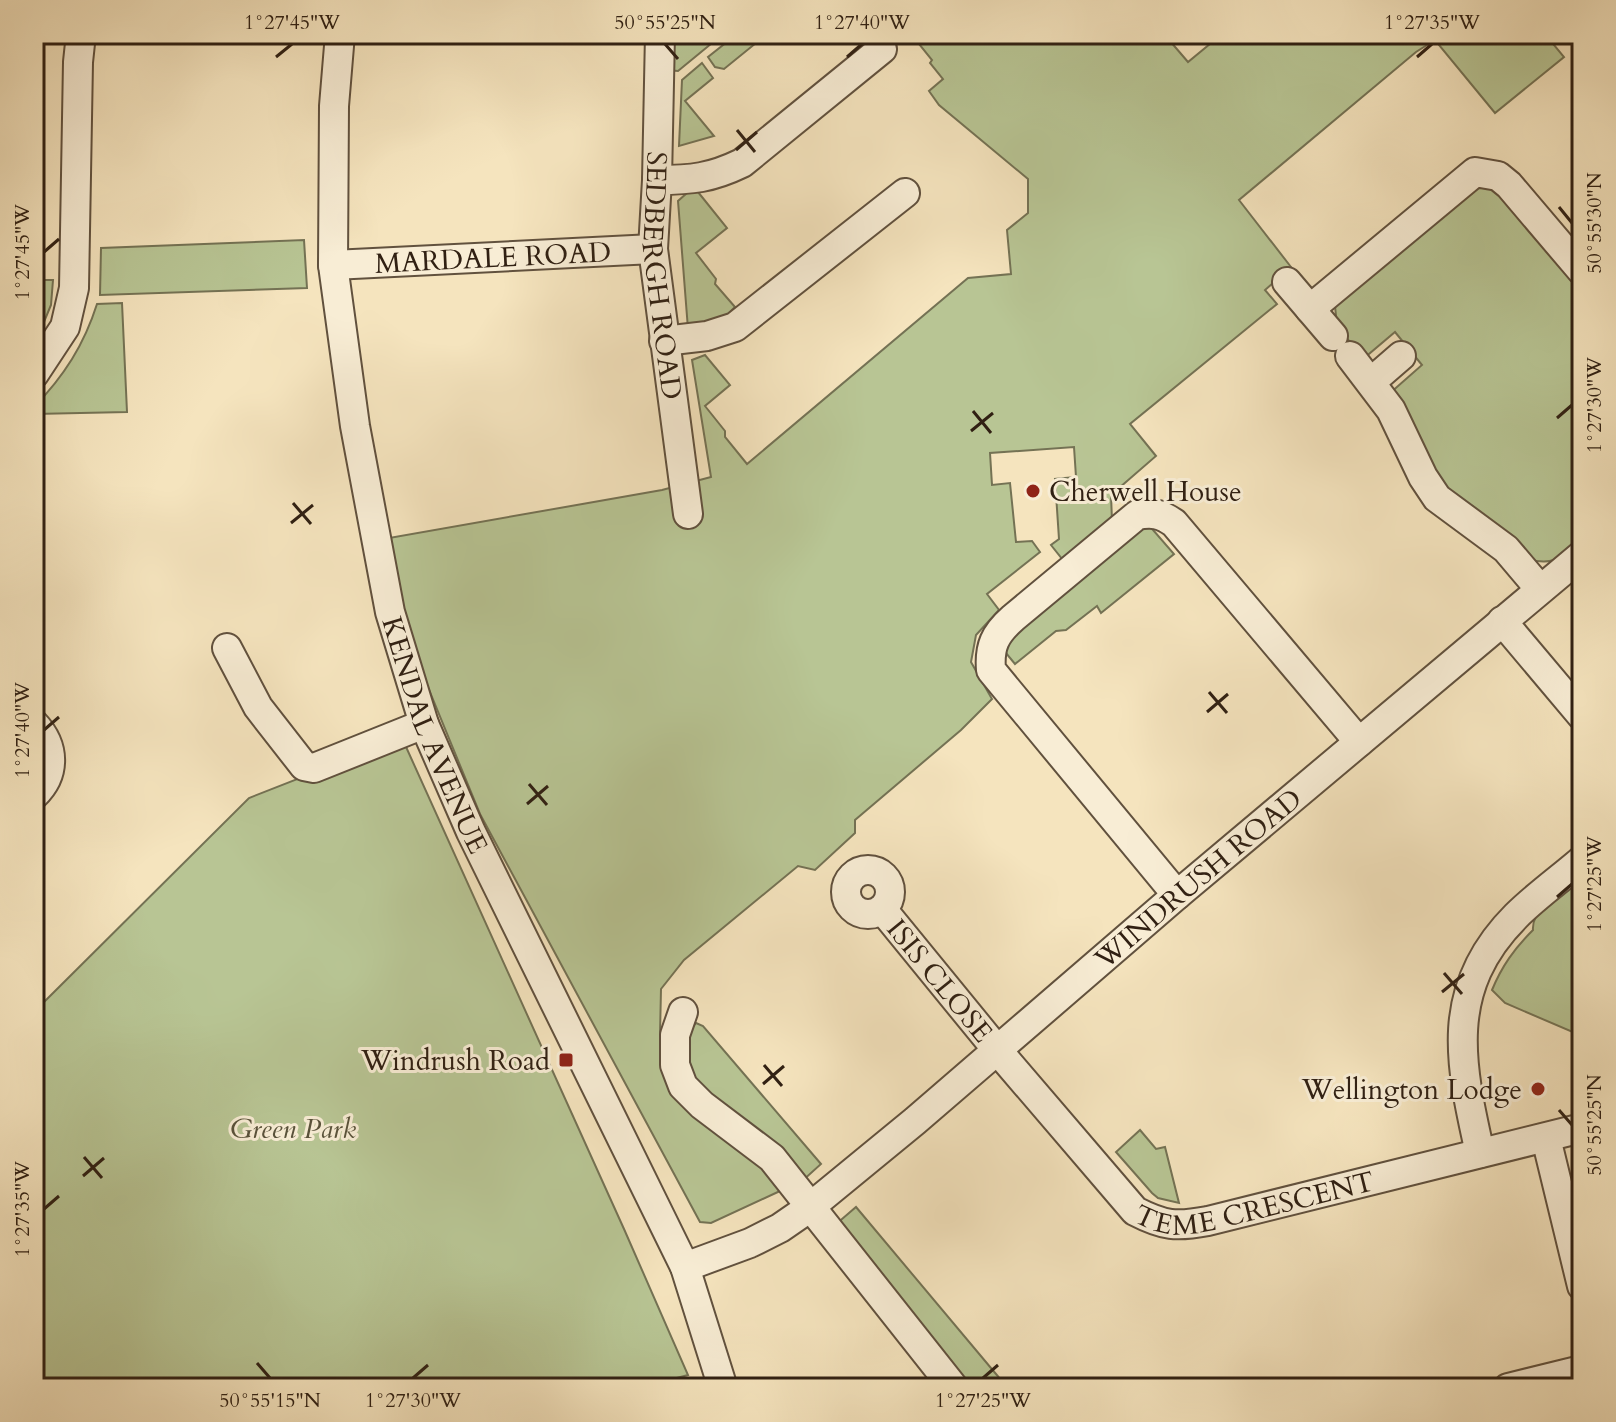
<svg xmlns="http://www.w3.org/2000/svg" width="1616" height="1422" font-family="Cardo,serif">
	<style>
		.green { fill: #b8c594; stroke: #747254; stroke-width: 2 }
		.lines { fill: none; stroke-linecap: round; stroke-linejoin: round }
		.minor-casing { stroke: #61513e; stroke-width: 32 }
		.minor { stroke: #f8edd5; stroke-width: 28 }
		.ticks { fill: none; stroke: #302013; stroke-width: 3 }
		.poi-dot { fill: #8f2418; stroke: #f8edd5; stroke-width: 3 }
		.labels { text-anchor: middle; stroke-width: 6; stroke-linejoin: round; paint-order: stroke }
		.street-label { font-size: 28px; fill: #302013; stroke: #f8edd5 }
		.poi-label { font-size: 28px; fill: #302013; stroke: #f8edd5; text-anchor: end }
		.park-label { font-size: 28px; font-style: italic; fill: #59523a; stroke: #f8edd5 }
		.neatline { fill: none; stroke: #302013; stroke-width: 3 }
		.ticks-label { font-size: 20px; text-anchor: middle; fill: #302013 }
	</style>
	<rect width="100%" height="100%" fill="#f5e4be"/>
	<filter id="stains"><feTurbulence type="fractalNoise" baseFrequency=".0025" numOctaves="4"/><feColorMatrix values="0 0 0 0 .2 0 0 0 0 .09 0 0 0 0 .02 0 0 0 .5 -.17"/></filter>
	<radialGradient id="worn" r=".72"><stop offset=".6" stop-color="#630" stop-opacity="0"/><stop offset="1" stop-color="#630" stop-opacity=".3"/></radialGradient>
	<g class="green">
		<polygon points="669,34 723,34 678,71 667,70"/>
		<polygon points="737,34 767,34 724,69 715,67 708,57"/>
		<polygon points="911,34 1164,34 1188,62 1222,34 1545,34 1564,57 1495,113 1435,40 1416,52 1239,200 1291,267 1265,290 1277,304 1130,424 1156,456 1111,495 1112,521 1063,560 1051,545 1059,539 1055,479 1076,477 1074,447 990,453 992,485 1010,483 1016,542 1032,541 1040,552 987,594 999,610 976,635 971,662 992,699 961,730 855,820 855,833 815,870 798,866 684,960 661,989 660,1034 666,1071 755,1158 780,1191 711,1223 700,1222 480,814 427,685 399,600 389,538 662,490 711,477 692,360 705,355 730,385 705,406 725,431 725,437 747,464 968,278 1011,274 1007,230 1028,213 1028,179 939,105 929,91 943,79 930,63 932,60"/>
		<polygon points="702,63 713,78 685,101 714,136 679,146 682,80"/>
		<path d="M1493 185 1582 284V541C1563 556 1554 567 1528 559L1443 492 1389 394 1422 365 1395 332 1363 359 1337 325 1335 306 1478 186Z"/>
		<polygon points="698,192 727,228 696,253 716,279 715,284 735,307 716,326 688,329 678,201 687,193"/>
		<polygon points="304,240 307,288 100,295 101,248"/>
		<polygon points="34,280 53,280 51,305 34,346"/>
		<path d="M122 303 127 412 34 414V407C64 376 84 345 97 304Z"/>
		<polygon points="1147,523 1174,554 1101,613 1097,606 1066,630 1056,631 1015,664 1001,647 1002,642"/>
		<polygon points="402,738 624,1229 688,1375 639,1388 34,1388 34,1012 249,798"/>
		<path d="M1582 874V1036L1505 1003 1492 990C1502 966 1514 949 1533 930 1531 907 1566 888 1582 874Z"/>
		<polygon points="696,1023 703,1026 821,1164 800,1183 704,1098 686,1071 684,1038"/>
		<polygon points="1140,1130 1156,1149 1165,1147 1179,1203 1158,1198 1152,1193 1116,1152"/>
		<polygon points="856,1207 1001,1380 1009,1388 968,1388 835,1225"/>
	</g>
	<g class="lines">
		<defs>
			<g id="minor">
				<path id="s1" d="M340 34 334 106 333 265 355 426 390 612 424 724 471 832 685 1267 723 1388"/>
				<path id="s2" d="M660 34 657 180 653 249 688 514"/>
				<path d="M657 180C692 180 711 178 742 163L882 49"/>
				<path id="s3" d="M333 265 653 249"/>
				<polyline points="1287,282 1310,309"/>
				<polyline points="1333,336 1310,309 1475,172 1498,176 1509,185 1582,271"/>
				<polyline points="664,341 707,336 735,327 905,193"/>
				<polyline points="1350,356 1391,410 1423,477 1437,498 1506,549 1540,589"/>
				<polyline points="34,374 65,327 74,288 78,62 81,34"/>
				<polyline points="1371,382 1401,356"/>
				<polyline points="1502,621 1582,716"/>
				<polyline points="227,648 258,707 304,766 314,768 424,724"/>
				<path d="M34 724C55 746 56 774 34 795"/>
				<circle cx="868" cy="892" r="22"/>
				<path d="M1177 895 991 670C989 646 995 634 1013 618L1137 515C1153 512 1161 514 1174 523L1359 742"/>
				<path id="s4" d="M882 909 998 1051 1135 1211C1164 1226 1176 1227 1208 1221L1582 1128"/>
				<polyline points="683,1012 675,1035 675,1065 683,1086 702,1105 772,1158 954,1388"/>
				<polyline points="1546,1138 1582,1286"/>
				<path d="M1480 1153C1460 1064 1443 989 1516 916 1536 896 1560 879 1582 860"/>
				<path id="s5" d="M685 1267 750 1243 780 1228 809 1208 915 1121 1177 895 1582 555"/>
				<polyline points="1508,1388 1577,1371 1582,1368"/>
			</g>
		</defs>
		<use href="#minor" class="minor-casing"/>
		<use href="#minor" class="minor"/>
	</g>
	<path class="ticks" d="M665 44 678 59M276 57 292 44M847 57 862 44M1417 57 1432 44M737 130 755 152M736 150 757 132M1559 207 1572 223M44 252 59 239M973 411 991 433M1557 418 1572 405M971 431 993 413M293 503 311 524M291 523 313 505M1209 692 1227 713M1207 712 1228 694M44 730 59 717M529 784 547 805M527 804 548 786M1557 897 1572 884M1444 973 1462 994M1442 992 1464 974M764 1065 782 1086M763 1084 784 1066M1559 1110 1572 1125M84 1157 102 1178M83 1176 104 1158M44 1209 59 1196M257 1363 270 1378M413 1378 428 1365M983 1378 998 1365"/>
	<g class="poi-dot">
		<circle cx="1033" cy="491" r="8"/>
		<rect x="558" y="1052" width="16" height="16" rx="4"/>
		<circle cx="1538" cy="1089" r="8"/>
	</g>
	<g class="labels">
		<g class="street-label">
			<text dy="10" stroke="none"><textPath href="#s3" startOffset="160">MARDALE ROAD</textPath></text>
			<text dy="10" stroke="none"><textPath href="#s2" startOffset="242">SEDBERGH ROAD</textPath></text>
			<text dy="10" stroke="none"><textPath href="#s1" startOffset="714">KENDAL AVENUE</textPath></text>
			<text dy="10" stroke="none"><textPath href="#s5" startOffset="648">WINDRUSH ROAD</textPath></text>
			<text dy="10" stroke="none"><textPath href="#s4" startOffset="92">ISIS CLOSE</textPath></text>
			<text dy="10" stroke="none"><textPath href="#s4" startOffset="518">TEME CRESCENT</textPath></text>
		</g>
		<g class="poi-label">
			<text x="1049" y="501" text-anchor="start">Cherwell House</text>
			<text x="550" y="1070">Windrush Road</text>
			<text x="1522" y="1099">Wellington Lodge</text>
		</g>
		<g class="park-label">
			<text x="293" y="1138">Green Park</text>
		</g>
	</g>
	<rect width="1616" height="1422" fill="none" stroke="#f5e4be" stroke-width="88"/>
	<rect x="44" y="44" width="1528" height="1334" class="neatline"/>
	<g class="ticks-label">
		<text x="292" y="29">1°27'45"W</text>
		<text x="665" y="29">50°55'25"N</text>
		<text x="862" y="29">1°27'40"W</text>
		<text x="1432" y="29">1°27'35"W</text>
		<text transform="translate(1594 223) rotate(-90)" y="7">50°55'30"N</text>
		<text transform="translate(22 252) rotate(-90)" y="7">1°27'45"W</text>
		<text transform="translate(1594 405) rotate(-90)" y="7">1°27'30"W</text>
		<text transform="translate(22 730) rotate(-90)" y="7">1°27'40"W</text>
		<text transform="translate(1594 884) rotate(-90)" y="7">1°27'25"W</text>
		<text transform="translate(1594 1125) rotate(-90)" y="7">50°55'25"N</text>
		<text transform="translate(22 1209) rotate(-90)" y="7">1°27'35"W</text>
		<text x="270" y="1407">50°55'15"N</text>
		<text x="413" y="1407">1°27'30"W</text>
		<text x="983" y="1407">1°27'25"W</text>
	</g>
	<rect width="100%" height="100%" filter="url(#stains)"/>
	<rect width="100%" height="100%" fill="url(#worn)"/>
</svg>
